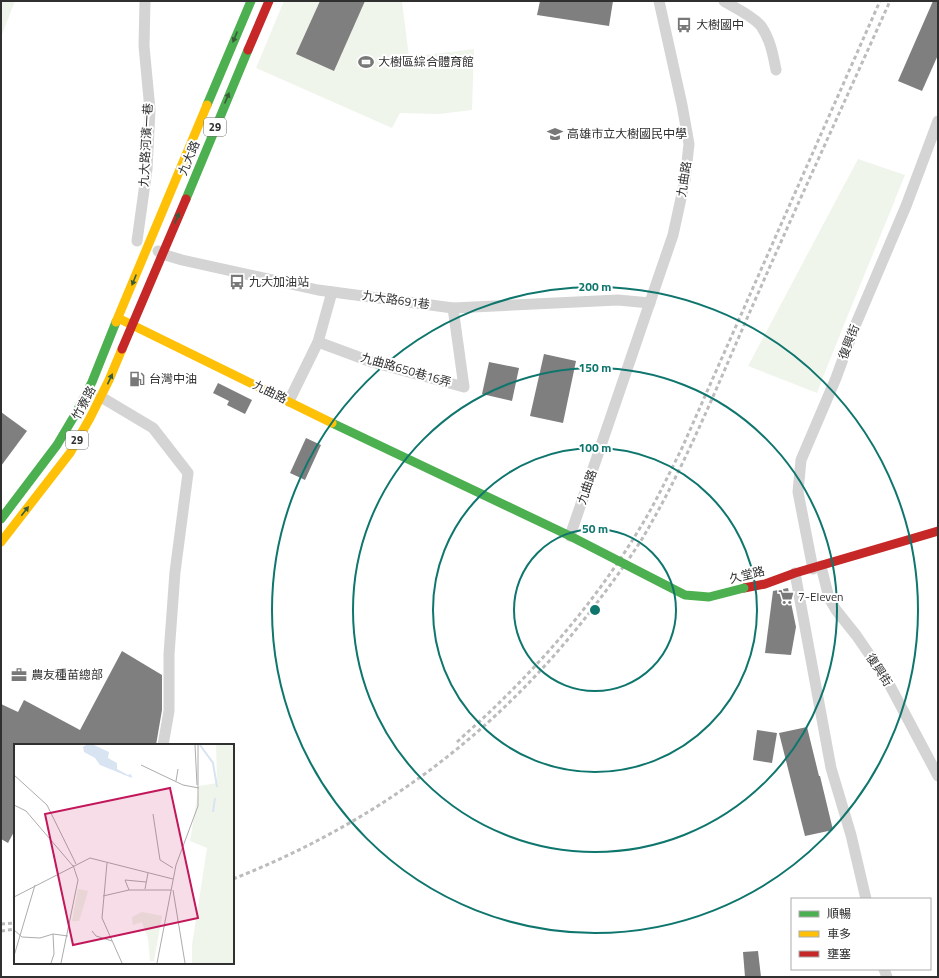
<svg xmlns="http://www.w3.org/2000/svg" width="939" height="978" font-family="'Titillium Web','Noto Sans TC',sans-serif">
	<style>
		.green { fill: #f0f5ec }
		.building { fill: #7f7f7f }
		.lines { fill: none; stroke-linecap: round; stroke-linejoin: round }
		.street { stroke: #d4d4d4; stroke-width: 11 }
		.fast { stroke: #4caf50; stroke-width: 9 }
		.slow { stroke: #ffc107; stroke-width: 9 }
		.jam { stroke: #c62828; stroke-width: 9 }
		.rail { stroke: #bcbcbc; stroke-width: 3; stroke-dasharray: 4 3; stroke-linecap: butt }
		.fast-bridge { stroke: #4caf50; stroke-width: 9 }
		.oneway { fill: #3a5c3b }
		.ring { fill: none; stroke: #0f766e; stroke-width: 2 }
		.labels { text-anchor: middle; stroke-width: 4; stroke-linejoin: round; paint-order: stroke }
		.shield { fill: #fff; stroke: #6e6e6e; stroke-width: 1 }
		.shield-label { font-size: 11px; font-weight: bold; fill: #303030 }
		.poi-label { font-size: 12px; fill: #303030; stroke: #fff; text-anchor: start }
		.street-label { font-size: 12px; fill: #303030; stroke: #fff }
		.inset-river { fill: none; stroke: #d9e4f2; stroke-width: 2 }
		.inset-road { fill: none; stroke: #acacac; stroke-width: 1 }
		.view { fill: #c2185b; fill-opacity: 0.15; stroke: #c2185b; stroke-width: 2 }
		.inset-edge { fill: none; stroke: #303030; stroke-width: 2 }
		.centre { fill: #0f766e; stroke: #fff; stroke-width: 2 }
		.ring-label { font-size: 12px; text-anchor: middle; font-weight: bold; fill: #0f766e; stroke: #fff; stroke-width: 4; stroke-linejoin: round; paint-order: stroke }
	</style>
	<rect width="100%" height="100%" fill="#fff"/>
	<g class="green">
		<polygon points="1,1 15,1 1,37"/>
		<polygon points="284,1 402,1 409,57 474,49 472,110 439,114 400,113 392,128 256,68"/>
		<path d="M858 159 905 175C876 248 845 320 817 393L748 366Z"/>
	</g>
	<g class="building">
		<polygon points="320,1 365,1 334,71 296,54"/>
		<polygon points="540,1 613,1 609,26 537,15"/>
		<polygon points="933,1 938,1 938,55 922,91 898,81"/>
		<polygon points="544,354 576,361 563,423 530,416"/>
		<polygon points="489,362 519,368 512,401 482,394"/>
		<polygon points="218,383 252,400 245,414 227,405 229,401 213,393"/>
		<polygon points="1,412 27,431 1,466"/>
		<polygon points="306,438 321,445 305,480 290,473"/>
		<polygon points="788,588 796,627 791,655 765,653 773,591"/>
		<polygon points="122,651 162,675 162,710 156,745 15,745 15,830 8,843 1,839 1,704 18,712 24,700 80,730"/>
		<polygon points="807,727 819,776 820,776 833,830 805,836 779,733"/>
		<polygon points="757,730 777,733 772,763 753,760"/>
		<polygon points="758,951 761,977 745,977 743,952"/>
	</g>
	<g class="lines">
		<g class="street">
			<path d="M724 1C735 8 753 16 761 26 770 39 773 54 776 70"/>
			<polyline points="137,241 147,169 150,110 144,46 145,1"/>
			<polyline points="158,251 162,254 182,260 318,290 453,308 618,300 650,303"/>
			<polyline points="318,342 372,362 464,387 453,308"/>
			<polyline points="101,397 153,428 188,473 175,572 169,654 169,711 163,745"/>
			<polyline points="289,401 318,342 332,292"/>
			<polyline points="570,536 673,235 685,180 689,144 682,105 659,1"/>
			<polyline points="821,566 829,598 836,610 856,635 887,680 938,776"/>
			<polyline points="813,569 798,492 801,460 836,378 855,326 906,206 938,121"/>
			<polyline points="795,573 831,768 851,835 866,899"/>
			<polyline points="884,969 887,977"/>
		</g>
		<g class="fast">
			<polyline points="207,105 251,1"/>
			<polyline points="186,199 248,50"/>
			<polyline points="332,423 570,536"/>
			<polyline points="1,519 57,445 76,413 92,382 116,322"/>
		</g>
		<g class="slow">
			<polyline points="122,320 332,423"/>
			<polyline points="116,322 207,105"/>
			<polyline points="1,542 70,453 90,418 109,380 122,349"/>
		</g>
		<g class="jam">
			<polyline points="248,50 269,1"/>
			<polyline points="122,349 186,199"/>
			<polyline points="744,588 765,584 795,573 938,531"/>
		</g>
		<g class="rail">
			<path d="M457 742C472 728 487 715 501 701 552 651 598 596 635 536 653 508 667 478 682 448L880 1"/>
			<path d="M233 879C380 821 501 730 596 604 612 583 628 561 642 539 685 467 718 384 752 307 797 205 844 103 890 1"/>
			<polyline points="1,924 15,923"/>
			<polyline points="1,931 15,929"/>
		</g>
		<polyline class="fast-bridge" points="570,536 685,595 709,597 744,588"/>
	</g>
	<defs><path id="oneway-solid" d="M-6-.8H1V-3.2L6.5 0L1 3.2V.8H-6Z"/></defs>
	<g class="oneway">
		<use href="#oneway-solid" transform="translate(235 37) rotate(113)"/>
		<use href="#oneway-solid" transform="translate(227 98) rotate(-67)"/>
		<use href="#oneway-solid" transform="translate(177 218) rotate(-67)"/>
		<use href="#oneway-solid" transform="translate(134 280) rotate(112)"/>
		<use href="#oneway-solid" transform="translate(110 379) rotate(-65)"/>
		<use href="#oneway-solid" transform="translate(25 511) rotate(-52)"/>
	</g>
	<g class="ring">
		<circle cx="595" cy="610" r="81"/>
		<circle cx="595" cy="610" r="162"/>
		<circle cx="595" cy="610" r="242"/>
		<circle cx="595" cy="610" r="323"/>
	</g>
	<defs>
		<symbol id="bus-bare" viewBox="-9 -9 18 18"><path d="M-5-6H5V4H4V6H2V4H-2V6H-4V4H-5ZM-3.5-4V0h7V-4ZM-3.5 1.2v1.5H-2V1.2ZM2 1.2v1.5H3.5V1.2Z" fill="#787878" stroke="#fff" stroke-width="2.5" paint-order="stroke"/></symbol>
		<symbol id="stadium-bare" viewBox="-9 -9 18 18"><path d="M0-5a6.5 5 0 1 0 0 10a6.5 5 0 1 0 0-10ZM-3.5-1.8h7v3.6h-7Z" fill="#787878" stroke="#fff" stroke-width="2.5" paint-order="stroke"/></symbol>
		<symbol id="school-bare" viewBox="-9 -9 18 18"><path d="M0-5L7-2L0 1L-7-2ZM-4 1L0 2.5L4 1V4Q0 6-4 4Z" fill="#787878" stroke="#fff" stroke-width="2.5" paint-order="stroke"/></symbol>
		<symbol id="fuel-bare" viewBox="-9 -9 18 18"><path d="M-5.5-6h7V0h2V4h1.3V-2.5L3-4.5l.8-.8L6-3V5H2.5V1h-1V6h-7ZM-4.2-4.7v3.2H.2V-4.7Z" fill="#787878" stroke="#fff" stroke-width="2.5" paint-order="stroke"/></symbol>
		<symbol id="supermarket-bare" viewBox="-9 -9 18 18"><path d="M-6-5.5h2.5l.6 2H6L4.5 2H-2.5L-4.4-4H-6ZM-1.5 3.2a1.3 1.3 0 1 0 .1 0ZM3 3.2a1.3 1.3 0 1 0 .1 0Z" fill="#787878" stroke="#fff" stroke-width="2.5" paint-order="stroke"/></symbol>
		<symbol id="office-bare" viewBox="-9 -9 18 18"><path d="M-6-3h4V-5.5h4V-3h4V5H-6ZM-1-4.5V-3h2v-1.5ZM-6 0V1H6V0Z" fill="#787878" stroke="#fff" stroke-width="2.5" paint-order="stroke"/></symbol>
	</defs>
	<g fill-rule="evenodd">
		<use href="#bus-bare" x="673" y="14" width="22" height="22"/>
		<use href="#stadium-bare" x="355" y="51" width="22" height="22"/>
		<use href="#school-bare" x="544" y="123" width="22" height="22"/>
		<use href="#bus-bare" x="226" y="271" width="22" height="22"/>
		<use href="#fuel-bare" x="126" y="368" width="22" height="22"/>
		<use href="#supermarket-bare" x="775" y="586" width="22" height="22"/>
		<use href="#office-bare" x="8" y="664" width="22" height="22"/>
	</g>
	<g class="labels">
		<g class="shield">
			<rect x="204" y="118" width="22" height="18" rx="3"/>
			<rect x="66" y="431" width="22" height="18" rx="3"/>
		</g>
		<g class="shield-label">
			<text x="215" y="131">29</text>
			<text x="77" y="444">29</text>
		</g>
		<g class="poi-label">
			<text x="696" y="29">大樹國中</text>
			<text x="378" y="66">大樹區綜合體育館</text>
			<text x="567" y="138">高雄市立大樹國民中學</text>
			<text x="249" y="286">九大加油站</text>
			<text x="149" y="383">台灣中油</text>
			<text x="798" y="601">7-Eleven</text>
			<text x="31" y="679">農友種苗總部</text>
		</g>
		<g class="street-label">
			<text transform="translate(146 145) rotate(-87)" y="4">九大路河濱一巷</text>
			<text transform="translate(189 158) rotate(-67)" y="4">九大路</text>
			<text transform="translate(684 179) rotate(-81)" y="4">九曲路</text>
			<text transform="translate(396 300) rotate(8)" y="4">九大路691巷</text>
			<text transform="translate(849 342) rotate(-69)" y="4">復興街</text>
			<text transform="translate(406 370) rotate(16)" y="4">九曲路650巷16弄</text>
			<text transform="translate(270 392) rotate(26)" y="4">九曲路</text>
			<text transform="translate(84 403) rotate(-62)" y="4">竹寮路</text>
			<text transform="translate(587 487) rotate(-71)" y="4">九曲路</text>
			<text transform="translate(747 575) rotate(-14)" y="4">久堂路</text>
			<text transform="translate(879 670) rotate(57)" y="4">復興街</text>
		</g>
	</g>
	<g transform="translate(14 744)">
		<rect width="220" height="220" fill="#fff"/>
		<path d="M202 1H220V219H178V201L193 104 176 97 185 42 203 39ZM64 145 74 147 65 177H58ZM128 168 148 172 140 217H136L134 195 128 178 119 181 118 173Z" fill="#f0f5ec"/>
		<path d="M72 1H80L95 8 94 14 103 19V25L114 31 117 30 118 34 86 21 81 14 70 8 69 3Z" fill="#d9e4f2"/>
		<path class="inset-river" d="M186 1 199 19 203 43M199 68 201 54"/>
		<path class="inset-road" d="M181 1 183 41M127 21 169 41 185 44M0 31 33 61 62 120M162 37 164 25M0 61 12 67 59 122M139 70 146 116 159 124M93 119 88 174 108 219M131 145 134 129M115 146 111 136 132 138M159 146 171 219M89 152 115 146H157M0 153 76 114 159 135M0 186 8 193 26 194 39 190 54 192M78 187 82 192 98 197M0 212 21 141M37 219 40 210 39 190M47 219 64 136 59 121M143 219 162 121 184 62V1"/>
		<path class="view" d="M156 44 184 174 59 201 31 70Z"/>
		<rect width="220" height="220" class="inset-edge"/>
	</g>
	<circle cx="595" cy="610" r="6" class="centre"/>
	<g class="ring-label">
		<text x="595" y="291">200 m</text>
		<text x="595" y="372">150 m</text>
		<text x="595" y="452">100 m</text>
		<text x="595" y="533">50 m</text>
	</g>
	<rect width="939" height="978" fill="none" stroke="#303030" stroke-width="4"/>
	<rect x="791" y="898" width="140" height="72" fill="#ffffff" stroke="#acacac"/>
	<rect x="799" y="911" width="20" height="6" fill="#4caf50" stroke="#acacac"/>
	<text x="827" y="918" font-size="12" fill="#303030">順暢</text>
	<rect x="799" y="931" width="20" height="6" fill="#ffc107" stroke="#acacac"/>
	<text x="827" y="938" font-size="12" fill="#303030">車多</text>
	<rect x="799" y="951" width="20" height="6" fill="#c62828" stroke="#acacac"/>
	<text x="827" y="958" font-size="12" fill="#303030">壅塞</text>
</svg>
